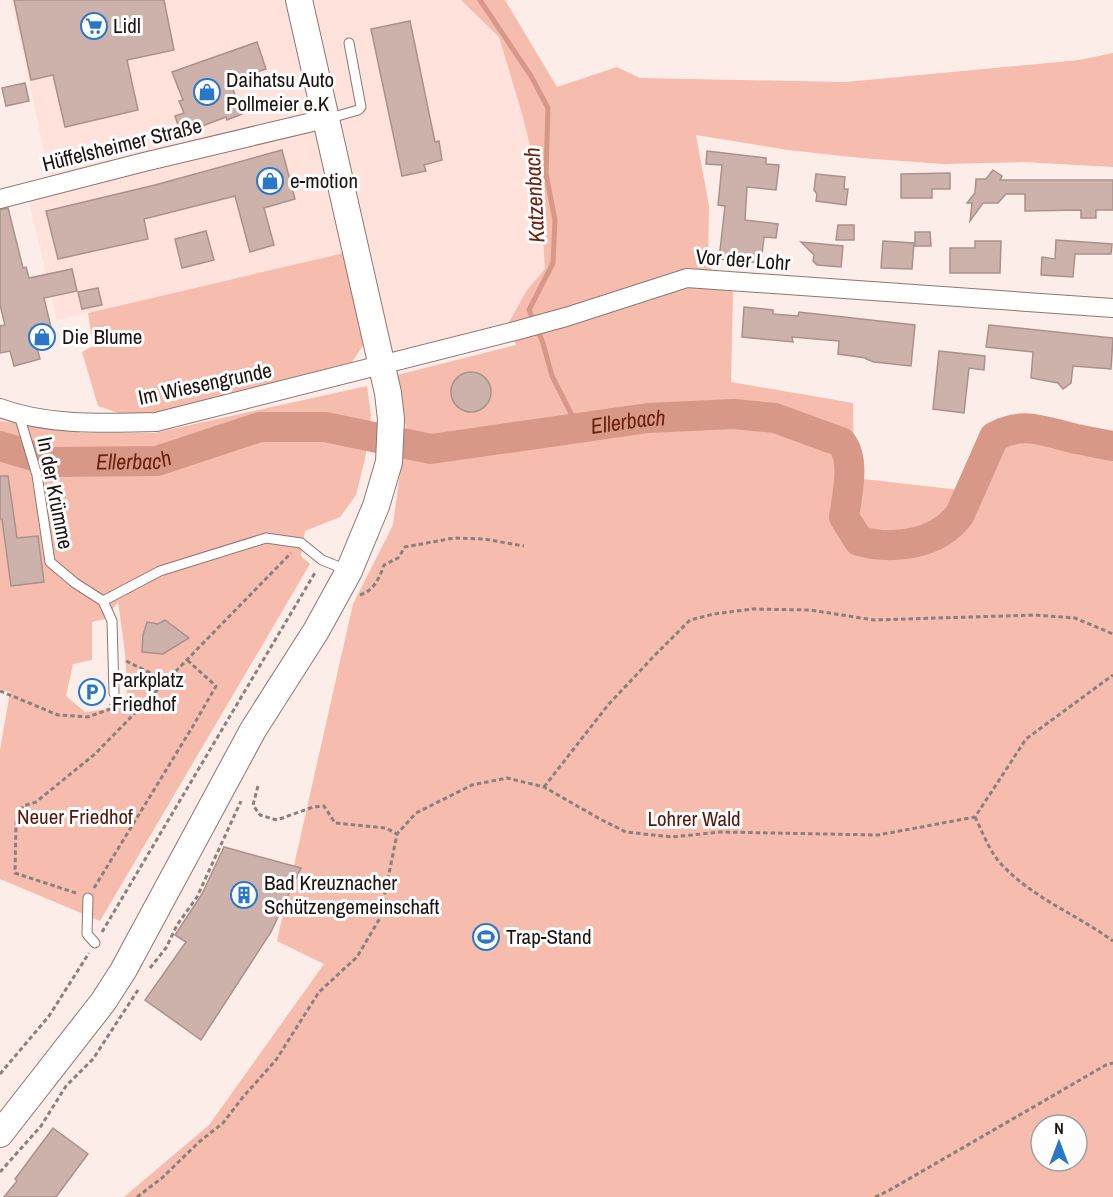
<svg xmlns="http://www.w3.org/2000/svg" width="1113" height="1197" font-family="'Archivo Narrow',sans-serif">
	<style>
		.built { fill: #ffe2db }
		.green { fill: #f6bcad; fill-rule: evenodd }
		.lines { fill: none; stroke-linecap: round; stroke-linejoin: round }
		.stream { stroke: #d89887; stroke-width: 5 }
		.river { stroke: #d89887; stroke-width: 30 }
		.building { fill: #ccb2ab; stroke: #aa918b; stroke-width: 1.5 }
		.service-casing { stroke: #8e7670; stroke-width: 11 }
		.minor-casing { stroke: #8e7670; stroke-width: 20 }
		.secondary-casing { stroke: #8e7670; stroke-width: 28 }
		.path { stroke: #8c807c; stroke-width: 3; stroke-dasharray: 4.5 3; stroke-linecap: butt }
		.service { stroke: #fff; stroke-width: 9 }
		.minor { stroke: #fff; stroke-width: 18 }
		.secondary { stroke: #fff; stroke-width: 26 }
		.labels { text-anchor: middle; stroke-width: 6; stroke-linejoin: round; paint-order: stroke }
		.poi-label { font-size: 21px; fill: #1c1310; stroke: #fefefe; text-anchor: start }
		.street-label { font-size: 21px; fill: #1c1310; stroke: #fefefe }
		.park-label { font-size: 21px; fill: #52180a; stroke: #fefefe }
		.water-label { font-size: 22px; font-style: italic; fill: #6d210e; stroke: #fefefe }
	</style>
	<rect width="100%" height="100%" fill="#fdede9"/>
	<polygon class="built" points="11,0 461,0 499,37 523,117 534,162 535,191 542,222 545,269 527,290 509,322 393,354 370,248 57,320 25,185 50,179"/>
	<g class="green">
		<path d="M461 0H505L557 87 617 67 640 78 846 82 1079 60 1113 53V167L1023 162 944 164 861 158 788 150 696 135 709 206 708 265 733 292 731 382 853 403 854 478 969 491 997 418 1057 425 1113 435V1197H124L209 1125 324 964 277 941 353 604 393 525 406 428 397 375 516 345 509 322 527 290 545 269 542 222 535 191 534 162 523 117 499 37ZM1041 1125H1077V1161H1041Z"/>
		<polygon points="344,253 364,344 352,362 162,412 124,415 98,406 82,352 93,346 88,313"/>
		<path d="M367 386 371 415 365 459 356 495 340 517 305 531 301 556 310 564 100 921 0 879V750L10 692 0 689V421L83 433H154ZM118 602C123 637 129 671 126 707L85 712 66 696 73 664 92 660V622L105 619Z"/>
	</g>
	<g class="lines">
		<polyline class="stream" points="480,0 531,76 548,108 546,174 555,220 553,263 529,310 543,343 552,376 579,429"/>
		<path class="river" id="s1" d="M0 446 53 462 157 461 260 427H325L431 449 648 418 734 414 775 418 841 442C856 459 847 496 844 517L859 541C893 550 938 545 960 514L994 437C1023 420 1046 432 1076 439 1088 441 1101 444 1113 446"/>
	</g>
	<g class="building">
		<polygon points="14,0 164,0 174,50 127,60 138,110 65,127 53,75 31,80"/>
		<polygon points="410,21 435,142 439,141 442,160 424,165 426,171 402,176 371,29"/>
		<polygon points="257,42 266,69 230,81 242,114 227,120 226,117 181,134 175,116 184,113 179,101 183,100 172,72"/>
		<polygon points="25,83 29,101 6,106 2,88"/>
		<polygon points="282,150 295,199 264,208 274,245 250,252 235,196 144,219 148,239 58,259 46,211 155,185"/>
		<polygon points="707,151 766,158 766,164 779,165 776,190 747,187 745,220 778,224 776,238 764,237 761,263 719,259 725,206 718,205 722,165 706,164"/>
		<polygon points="993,170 1002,176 1000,180 1113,180 1113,210 1096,210 1096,218 1081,218 1081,210 1025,211 1025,194 1006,194 998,203 983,203 970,221 972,203 967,203 975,193 976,179 986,179"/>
		<polygon points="950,173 950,189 932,189 932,198 901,198 901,174"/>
		<polygon points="816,174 845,177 844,189 848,189 846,205 816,201 817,194 814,190"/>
		<polygon points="8,208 23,268 26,267 29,278 72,269 77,291 44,298 54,340 36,344 40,359 14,366 10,351 0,353 0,326 5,325 0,305 0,210"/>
		<polygon points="838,225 854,225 854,240 836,240"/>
		<polygon points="206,231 214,260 182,268 175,239"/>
		<polygon points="915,232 930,232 931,246 915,246"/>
		<polygon points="1056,240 1112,244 1111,254 1075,254 1073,277 1041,275 1042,257 1055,259"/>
		<polygon points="883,241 914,243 912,269 881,268"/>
		<polygon points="975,241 1001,241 1000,273 950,273 950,248 975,248"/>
		<polygon points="801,242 843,246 841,267 817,265 813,261 814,255"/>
		<polygon points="98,288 102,305 82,309 78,292"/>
		<polygon points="744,307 773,310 773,314 798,316 799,312 915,325 911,366 874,362 866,359 866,358 838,354 839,341 792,337 793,342 742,337"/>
		<polygon points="989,325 1113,338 1111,369 1073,366 1071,383 1063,389 1058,383 1031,378 1033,352 986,347"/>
		<polygon points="939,351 985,356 984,370 969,368 964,413 933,409"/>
		<circle cx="471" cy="392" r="20"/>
		<polygon points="0,476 8,476 17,538 38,536 44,582 11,586 2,519 0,519"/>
		<polygon points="165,620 189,638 163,654 142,652 143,635 147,622 158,624"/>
		<polygon points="224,847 301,868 271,932 201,1040 145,1000 186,942 175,935 202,894"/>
		<polygon points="53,1128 88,1154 56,1197 4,1197 17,1181 15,1179"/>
	</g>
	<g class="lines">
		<defs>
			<g id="service">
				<polyline points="327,119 358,110 361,107 349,43"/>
				<polyline points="19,415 37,475 50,562 75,583 103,601 112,621 114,693"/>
				<polyline points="103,601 160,571 266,538 301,543 322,560 347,570"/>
				<polyline points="88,898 87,934 95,943"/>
			</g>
			<g id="minor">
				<polyline points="0,199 144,162 325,119"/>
				<path d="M0 408C48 426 105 423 156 422L515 331 566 317 687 278 1113 308"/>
			</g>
			<polyline id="secondary" points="0,1134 103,1002 123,971 253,730 316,631 349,571 376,506 389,462 391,419 388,393 299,0"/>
		</defs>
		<use href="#service" class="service-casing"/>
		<use href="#minor" class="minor-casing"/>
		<use href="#secondary" class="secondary-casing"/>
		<g class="path">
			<path d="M360 595C374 590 379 579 384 565L398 558 405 547 454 538 484 539 524 546"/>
			<polyline points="126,661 165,680"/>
			<polyline points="0,691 58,715 88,717 110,709 111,704"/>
			<polyline points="258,786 253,805 260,815 277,820 313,807 324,806 335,823 386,828 397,834"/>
			<polyline points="544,787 608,705 655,655 690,620 714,614 752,609 810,610 874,620 1035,615 1075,618 1113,634"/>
			<path d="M975 817C983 833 990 853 1003 866 1036 900 1076 914 1113 941"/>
			<polyline points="94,888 193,726 216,686 186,659"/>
			<polyline points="76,893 15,873 16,823 23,806 36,802 95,754 291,553"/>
			<polyline points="102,932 316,571"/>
			<polyline points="150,968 166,948 177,925 197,897 241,801"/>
			<polyline points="0,1074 49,1016 89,953"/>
			<polyline points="0,1172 41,1126 66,1086 93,1059 138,990"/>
			<polyline points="137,1197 162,1178 199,1142 223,1123 243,1097 276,1060 319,992 357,957 380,918 397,834 416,813 472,785 507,778 544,787 600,819 626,832 672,837 721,832 878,835 975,817 1026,739 1113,675"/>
			<polyline points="875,1197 888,1191 1106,1065 1113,1063"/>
		</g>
		<use href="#service" class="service"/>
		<use href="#minor" class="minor"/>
		<use href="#secondary" class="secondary"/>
	</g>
	<defs>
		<symbol id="supermarket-ring" viewBox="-11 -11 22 22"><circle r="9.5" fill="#fefefe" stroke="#2a77c7" stroke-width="1.5"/><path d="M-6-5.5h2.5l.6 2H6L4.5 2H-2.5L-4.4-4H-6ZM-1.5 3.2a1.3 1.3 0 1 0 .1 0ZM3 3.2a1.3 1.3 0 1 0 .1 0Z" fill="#2a77c7"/></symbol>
		<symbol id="shop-ring" viewBox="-11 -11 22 22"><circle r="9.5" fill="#fefefe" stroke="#2a77c7" stroke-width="1.5"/><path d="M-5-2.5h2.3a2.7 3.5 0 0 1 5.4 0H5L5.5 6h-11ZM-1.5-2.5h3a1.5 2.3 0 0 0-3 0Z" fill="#2a77c7"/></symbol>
		<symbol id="parking-ring" viewBox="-11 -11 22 22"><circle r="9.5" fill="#fefefe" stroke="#2a77c7" stroke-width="1.5"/><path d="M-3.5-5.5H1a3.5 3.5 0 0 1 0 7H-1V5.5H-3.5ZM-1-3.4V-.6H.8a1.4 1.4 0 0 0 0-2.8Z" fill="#2a77c7"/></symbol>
		<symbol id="building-ring" viewBox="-11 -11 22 22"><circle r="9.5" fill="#fefefe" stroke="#2a77c7" stroke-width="1.5"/><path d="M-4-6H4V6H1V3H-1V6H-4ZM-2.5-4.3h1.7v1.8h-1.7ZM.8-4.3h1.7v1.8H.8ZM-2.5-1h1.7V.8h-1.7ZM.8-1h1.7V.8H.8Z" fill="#2a77c7"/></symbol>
		<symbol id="stadium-ring" viewBox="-11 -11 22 22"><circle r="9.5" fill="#fefefe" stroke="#2a77c7" stroke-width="1.5"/><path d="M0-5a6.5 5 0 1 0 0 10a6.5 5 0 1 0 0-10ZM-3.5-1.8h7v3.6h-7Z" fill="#2a77c7"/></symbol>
	</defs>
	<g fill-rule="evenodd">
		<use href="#supermarket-ring" x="79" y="11" width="30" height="30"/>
		<use href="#shop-ring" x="192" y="77" width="30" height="30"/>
		<use href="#shop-ring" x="255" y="166" width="30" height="30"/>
		<use href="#shop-ring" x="27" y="322" width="30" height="30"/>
		<use href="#parking-ring" x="77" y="677" width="30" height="30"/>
		<use href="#building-ring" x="229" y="880" width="30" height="30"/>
		<use href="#stadium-ring" x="471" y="922" width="30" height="30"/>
	</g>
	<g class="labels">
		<g class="poi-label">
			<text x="113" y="33">Lidl</text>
			<text x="226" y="87">Daihatsu Auto<tspan x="226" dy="24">Pollmeier e.K</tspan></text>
			<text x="290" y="188">e-motion</text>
			<text x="62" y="344">Die Blume</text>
			<text x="112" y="687">Parkplatz<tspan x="112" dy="24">Friedhof</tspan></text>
			<text x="264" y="890">Bad Kreuznacher<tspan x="264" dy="24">Schützengemeinschaft</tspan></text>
			<text x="506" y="944">Trap-Stand</text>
		</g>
		<g class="street-label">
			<text transform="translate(122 145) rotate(-14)" y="7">Hüffelsheimer Straße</text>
			<text transform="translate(743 260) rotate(4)" y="7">Vor der Lohr</text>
			<text transform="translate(205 384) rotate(-12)" y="7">Im Wiesengrunde</text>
			<text transform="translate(55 493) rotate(79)" y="7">In der Krümme</text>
		</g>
		<g class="park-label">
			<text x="75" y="824">Neuer Friedhof</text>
			<text x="694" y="826">Lohrer Wald</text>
		</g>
		<g class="water-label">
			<text transform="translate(534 195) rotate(-93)" y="8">Katzenbach</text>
			<text dy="8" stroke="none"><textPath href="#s1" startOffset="640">Ellerbach</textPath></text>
			<text dy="8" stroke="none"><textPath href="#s1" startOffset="136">Ellerbach</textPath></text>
		</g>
	</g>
	<g transform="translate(1059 1143)"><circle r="28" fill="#fefefe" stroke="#a4a09f" stroke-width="1.5"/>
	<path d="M0-4.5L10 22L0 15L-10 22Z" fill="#2a77c7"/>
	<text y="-9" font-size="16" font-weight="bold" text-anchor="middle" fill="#1c1310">N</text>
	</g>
</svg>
